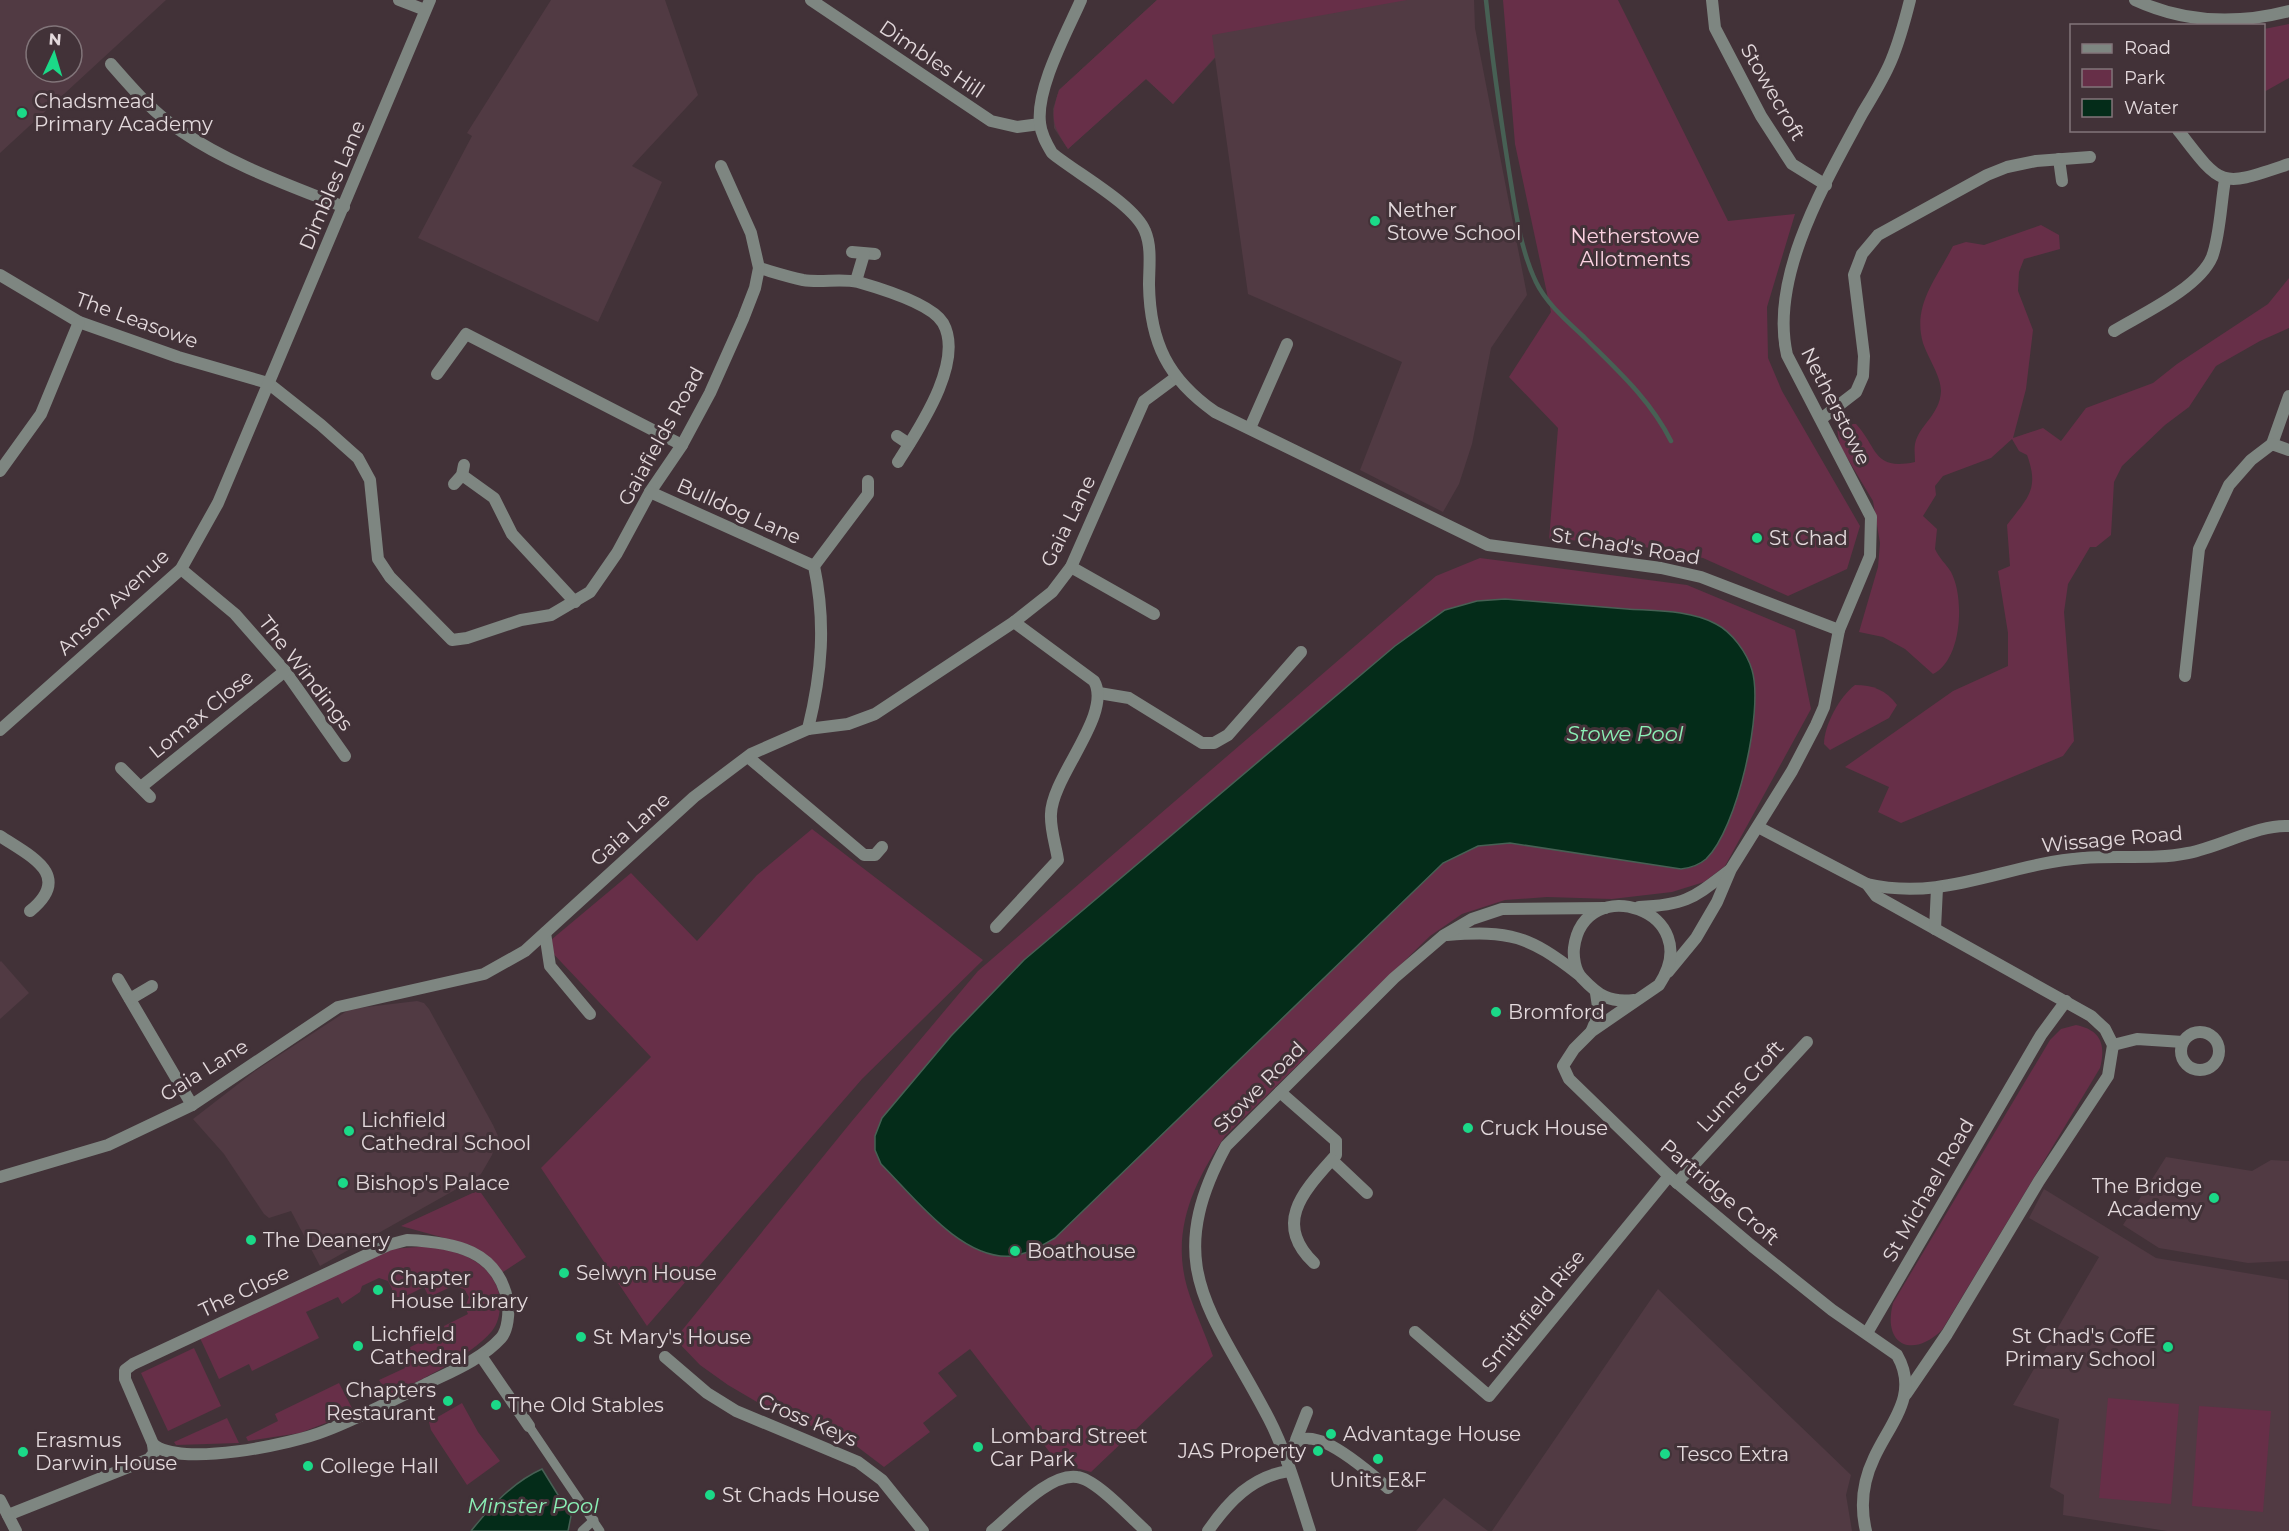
<svg xmlns="http://www.w3.org/2000/svg" width="2289" height="1531" font-family="Montserrat,sans-serif">
	<style>
		.built { fill: #513a43; fill-rule: evenodd }
		.green { fill: #672f48 }
		.water { fill: #042c19; stroke: #476054; stroke-width: 1.5 }
		.lines { fill: none; stroke-linecap: round; stroke-linejoin: round }
		.stream { stroke: #476054; stroke-width: 4.5 }
		.pedestrian { stroke: #7e8681; stroke-width: 9 }
		.minor { stroke: #7e8681; stroke-width: 12 }
		.tertiary { stroke: #7e8681; stroke-width: 12 }
		.poi-dot { fill: #1bd988; stroke: #423238; stroke-width: 2 }
		.labels { text-anchor: middle; stroke-width: 6; stroke-linejoin: round; paint-order: stroke }
		.street-label { font-size: 20px; fill: #e3d9dc; stroke: #423238 }
		.poi-label { font-size: 20px; fill: #e3d9dc; stroke: #423238; text-anchor: start }
		.park-label { font-size: 20px; fill: #fcd2e2; stroke: #423238 }
		.water-label { font-size: 21px; font-style: italic; fill: #8bf0b6; stroke: #423238 }
	</style>
	<rect width="100%" height="100%" fill="#423238"/>
	<g class="built">
		<path d="M0 0H166L0 153ZM36 36H72V72H36Z"/>
		<polygon points="551,0 665,0 698,95 632,166 662,182 598,322 418,238 472,136 467,133"/>
		<polygon points="1157,0 1474,0 1475,28 1527,295 1491,348 1472,444 1459,484 1443,512 1360,470 1402,362 1248,294 1215,58 1173,104 1146,79 1068,149 1054,128 1053,109 1059,90"/>
		<polygon points="1,961 29,993 0,1019 0,962"/>
		<polygon points="417,1001 424,1003 429,1009 493,1125 498,1136 492,1155 481,1174 469,1182 320,1266 291,1211 269,1218 264,1214 224,1154 193,1119 255,1071 350,1009"/>
		<polygon points="2166,1157 2252,1171 2271,1160 2289,1161 2289,1261 2248,1263 2159,1248 2123,1225"/>
		<polygon points="2044,1189 2156,1258 2288,1280 2289,1531 2167,1531 2063,1515 2064,1495 2050,1487 2059,1419 2013,1405 2099,1257 2029,1218"/>
		<polygon points="1658,1289 1851,1475 1846,1495 1852,1531 1492,1531"/>
		<polygon points="1444,1498 1488,1531 1416,1531"/>
	</g>
	<g class="green">
		<path d="M1157 0H1407L1212 35 1215 57 1173 104 1146 79 1068 149C1052 125 1050 118 1059 90Z"/>
		<polygon points="1503,0 1618,0 1728,221 1795,214 1767,307 1768,358 1782,391 1860,526 1847,569 1788,596 1703,558 1612,541 1549,540 1558,428 1509,377 1551,312 1515,144"/>
		<polygon points="2289,24 2289,78 2264,92 2264,29"/>
		<path d="M2041 225 2059 235 2060 249 2024 259 2019 272 2018 291 2033 330 2026 389 2013 438 2043 428 2061 441 2086 408 2153 383 2177 364 2268 304 2289 278V328L2260 341 2216 366 2189 407 2165 425 2122 466 2114 482 2111 535 2096 547H2090L2068 584 2064 612 2074 741 2063 756 1901 823 1878 812 1889 787 1845 767 1953 691 2008 666V633L1998 571 2010 566 2007 525C2027 498 2040 490 2027 455L2019 451 2012 439 1991 458 1943 476 1935 486 1936 495 1923 516 1937 529 1935 549C1939 558 1946 564 1951 572 1965 598 1962 660 1933 674L1905 649 1883 637 1859 632 1878 567 1880 543 1873 501 1840 446 1837 429 1843 424H1856C1878 448 1873 471 1915 462 1915 456 1914 450 1915 444 1919 425 1940 415 1941 391 1941 376 1928 358 1923 343 1912 305 1937 278 1953 246L1966 242 1984 245Z"/>
		<path d="M1480 558 1687 585 1795 630 1811 709 1725 866 1704 882 1672 892 1612 899 1547 897 1505 900 1462 914 1430 936 1225 1136C1194 1182 1171 1230 1187 1287 1194 1310 1205 1333 1213 1356L1091 1472 1058 1463 970 1349 938 1373 957 1396 923 1423 930 1432 884 1467 855 1445 757 1402 728 1385 700 1365 675 1339 852 1121 978 971 1436 576Z"/>
		<path d="M1855 685C1873 685 1886 690 1897 705L1889 718 1830 750 1824 744C1824 725 1840 696 1855 685Z"/>
		<polygon points="812,829 983,960 862,1079 647,1326 541,1168 651,1057 545,945 631,873 697,941 757,875"/>
		<path d="M2076 1025C2101 1030 2106 1045 2100 1068L1942 1330C1912 1359 1882 1345 1893 1303L2050 1040 2061 1029Z"/>
		<polygon points="479,1190 526,1257 503,1272 470,1245 401,1226"/>
		<path d="M431 1246C460 1253 484 1258 497 1287 502 1300 501 1320 492 1331 470 1358 410 1385 378 1401L375 1393 384 1388 379 1380 405 1368 398 1353 445 1330 444 1326 468 1314 465 1307 469 1297 464 1289 453 1286 429 1297 424 1287 392 1303 389 1297 392 1289 388 1281 379 1278 362 1286 360 1292 342 1304 338 1297 306 1312 319 1338 252 1371 249 1364 219 1379 200 1338 391 1249Z"/>
		<polygon points="194,1348 221,1406 168,1431 141,1373"/>
		<polygon points="339,1383 354,1412 300,1433 248,1441 246,1437 278,1421 275,1414"/>
		<polygon points="2108,1398 2179,1404 2171,1504 2099,1498"/>
		<polygon points="462,1403 478,1432 500,1461 467,1485 431,1430 429,1422"/>
		<polygon points="2199,1406 2271,1411 2263,1512 2192,1506"/>
		<polygon points="227,1418 239,1443 176,1445 174,1442"/>
	</g>
	<g class="water">
		<path d="M1505 599C1546 602 1586 606 1627 609 1656 611 1690 610 1716 624 1732 632 1747 653 1752 670 1764 710 1737 830 1706 859 1698 866 1690 868 1681 869L1510 843 1478 846 1443 863 1055 1238C1041 1246 1028 1254 1012 1256 962 1261 914 1197 881 1164L875 1150V1136L882 1118 951 1036 1024 960 1395 646 1445 610 1477 601Z"/>
		<path d="M542 1469 571 1516 568 1531H471C491 1506 513 1482 542 1469Z"/>
	</g>
	<g class="lines">
		<path class="stream" d="M1486 0C1492 57 1500 114 1509 171 1515 207 1520 249 1536 282 1546 303 1567 321 1584 337 1616 369 1650 399 1671 441"/>
		<g class="pedestrian">
			<polyline points="529,1426 600,1531"/>
			<polyline points="582,1531 594,1520"/>
		</g>
		<g class="minor">
			<polyline points="399,0 425,10"/>
			<polyline points="811,0 991,121 1017,127 1040,124"/>
			<polyline points="1712,0 1715,28 1761,116 1792,164 1826,185"/>
			<path d="M2135 0C2185 23 2235 25 2289 11"/>
			<path d="M111 64C132 88 154 114 181 131 231 165 289 185 344 207"/>
			<path d="M2178 130C2223 189 2220 187 2289 164"/>
			<polyline points="2059,159 2062,181"/>
			<polyline points="852,252 875,254"/>
			<path d="M759 268C773 272 788 277 803 280 821 283 841 278 858 282 879 288 932 304 943 323 965 362 918 430 898 462"/>
			<polyline points="0,275 79,322 178,357 268,383 321,425 358,458 370,480 378,559 390,577 452,640 467,638 521,620 551,615 590,592 617,553 650,492 682,445 710,393 743,319 755,288 759,268 751,233 721,166"/>
			<polyline points="856,281 864,254"/>
			<path d="M2114 331C2142 314 2199 288 2212 257 2220 236 2221 202 2225 180"/>
			<polyline points="437,374 466,334 682,445"/>
			<polyline points="1821,419 1856,392 1863,376 1864,356 1854,275 1862,254 1878,235 1987,175 2007,167 2036,161 2090,157"/>
			<polyline points="1250,428 1287,344"/>
			<polyline points="897,436 909,444"/>
			<polyline points="2272,444 2289,396"/>
			<polyline points="0,471 41,414 79,322"/>
			<polyline points="462,475 494,498 512,534 575,602"/>
			<polyline points="454,484 462,475 464,465"/>
			<path d="M650 492 814 566C826 623 822 672 808 729"/>
			<polyline points="814,566 868,494 868,481"/>
			<polyline points="1071,567 1154,614"/>
			<polyline points="181,569 235,614 285,671 345,756"/>
			<polyline points="2185,676 2199,549 2229,485 2251,460 2272,444 2289,450"/>
			<polyline points="1099,693 1129,698 1202,743 1214,743 1228,735 1301,652"/>
			<polyline points="0,730 181,569 218,503 430,0"/>
			<polyline points="748,757 864,855 875,855 882,847"/>
			<polyline points="121,768 150,797"/>
			<polyline points="141,787 285,671"/>
			<polyline points="1758,827 1867,884 1876,896 2091,1016 2105,1029 2113,1045 2108,1076 2039,1181 1947,1334 1906,1394"/>
			<path d="M0 836C30 856 74 875 30 911"/>
			<path d="M1867 884C1945 902 2005 864 2083 858 2118 855 2154 860 2188 853 2221 847 2258 824 2289 826"/>
			<path d="M1639 907C1687 905 1693 898 1730 870"/>
			<path d="M996 927 1058 860C1056 846 1050 829 1051 814 1052 776 1113 714 1094 681L1014 622"/>
			<polyline points="1935,929 1937,888"/>
			<polyline points="545,933 550,966 590,1014"/>
			<path d="M1447 935C1510 930 1529 936 1578 974"/>
			<polyline points="1668,972 1696,938 1717,902 1731,869 1792,771 1816,725 1824,707 1839,630"/>
			<polyline points="118,979 192,1105"/>
			<polyline points="130,999 152,986"/>
			<path d="M1634 1000C1609 1003 1598 995 1582 978 1575 971 1573 957 1574 948 1584 870 1708 911 1659 985L1592 1031 1574 1049 1563 1066 1569 1079 1669 1176 1752 1246 1832 1310 1897 1355C1920 1395 1890 1423 1874 1458 1863 1481 1860 1506 1866 1531"/>
			<polyline points="1592,1030 1599,1013 1596,993"/>
			<circle cx="2200" cy="1051" r="19"/>
			<polyline points="2113,1045 2137,1039 2183,1042"/>
			<path d="M1280 1092 1336 1141V1155C1306 1189 1271 1222 1314 1263"/>
			<polyline points="1332,1160 1367,1193"/>
			<polyline points="0,1177 108,1145 192,1105 338,1007 484,974 525,951 694,797 751,754 808,729 848,724 875,714 1014,622 1052,592 1071,567 1144,401 1175,378"/>
			<polyline points="1677,1183 1807,1042"/>
			<path d="M407 1240C454 1242 499 1250 508 1303 509 1313 508 1330 501 1338 481 1360 450 1372 424 1385 391 1401 359 1418 325 1431 293 1444 179 1468 153 1444L125 1379V1370L133 1364 388 1245Z"/>
			<polyline points="1415,1332 1489,1396 1669,1176"/>
			<polyline points="1867,1333 2041,1035 2066,1001"/>
			<polyline points="481,1356 529,1426"/>
			<polyline points="665,1357 707,1393 736,1411 858,1462 882,1480 923,1531"/>
			<polyline points="1296,1440 1307,1412"/>
			<path d="M1287 1462C1296 1404 1366 1470 1388 1488"/>
			<polyline points="8,1515 149,1459 154,1453 153,1444"/>
			<path d="M992 1531C1013 1514 1049 1473 1077 1477 1096 1479 1131 1518 1146 1531"/>
			<path d="M1208 1531C1228 1502 1252 1476 1289 1471"/>
			<path d="M1310 1531C1298 1494 1287 1454 1269 1419 1214 1312 1159 1269 1226 1146L1394 978 1443 936 1472 919 1502 909 1605 908"/>
		</g>
		<g class="tertiary">
			<path d="M1081 0C1067 32 1036 88 1040 123 1041 134 1046 143 1052 153 1076 173 1134 204 1145 231 1152 247 1149 268 1149 285 1150 343 1168 379 1215 412L1488 545 1661 568 1701 577 1839 630 1870 556 1871 517 1787 355C1769 276 1826 181 1862 114 1872 97 1883 80 1891 61 1899 42 1905 20 1910 0"/>
			<polyline points="0,1500 16,1531"/>
		</g>
	</g>
	<g class="poi-dot">
		<circle cx="22" cy="113" r="6"/>
		<circle cx="1375" cy="221" r="6"/>
		<circle cx="1757" cy="538" r="6"/>
		<circle cx="1496" cy="1012" r="6"/>
		<circle cx="1468" cy="1128" r="6"/>
		<circle cx="349" cy="1131" r="6"/>
		<circle cx="343" cy="1183" r="6"/>
		<circle cx="2214" cy="1198" r="6"/>
		<circle cx="251" cy="1240" r="6"/>
		<circle cx="1015" cy="1251" r="6"/>
		<circle cx="564" cy="1273" r="6"/>
		<circle cx="378" cy="1290" r="6"/>
		<circle cx="581" cy="1337" r="6"/>
		<circle cx="358" cy="1346" r="6"/>
		<circle cx="2168" cy="1347" r="6"/>
		<circle cx="448" cy="1401" r="6"/>
		<circle cx="496" cy="1405" r="6"/>
		<circle cx="1331" cy="1434" r="6"/>
		<circle cx="978" cy="1447" r="6"/>
		<circle cx="1318" cy="1451" r="6"/>
		<circle cx="23" cy="1452" r="6"/>
		<circle cx="1665" cy="1454" r="6"/>
		<circle cx="1378" cy="1459" r="6"/>
		<circle cx="308" cy="1466" r="6"/>
		<circle cx="710" cy="1495" r="6"/>
	</g>
	<g class="labels">
		<g class="street-label">
			<text transform="translate(932 59) rotate(34)" y="7">Dimbles Hill</text>
			<text transform="translate(1773 92) rotate(60)" y="7">Stowecroft</text>
			<text transform="translate(332 185) rotate(-67)" y="7">Dimbles Lane</text>
			<text transform="translate(137 320) rotate(20)" y="7">The Leasowe</text>
			<text transform="translate(1836 406) rotate(63)" y="7">Netherstowe</text>
			<text transform="translate(661 436) rotate(-61)" y="7">Gaiafields Road</text>
			<text transform="translate(739 511) rotate(24)" y="7">Bulldog Lane</text>
			<text transform="translate(1068 521) rotate(-64)" y="7">Gaia Lane</text>
			<text transform="translate(1626 546) rotate(9)" y="7">St Chad's Road</text>
			<text transform="translate(113 602) rotate(-43)" y="7">Anson Avenue</text>
			<text transform="translate(306 673) rotate(52)" y="7">The Windings</text>
			<text transform="translate(201 714) rotate(-39)" y="7">Lomax Close</text>
			<text transform="translate(630 829) rotate(-42)" y="7">Gaia Lane</text>
			<text transform="translate(2112 839) rotate(-5)" y="7">Wissage Road</text>
			<text transform="translate(204 1070) rotate(-32)" y="7">Gaia Lane</text>
			<text transform="translate(1740 1086) rotate(-47)" y="7">Lunns Croft</text>
			<text transform="translate(1259 1087) rotate(-45)" y="7">Stowe Road</text>
			<text transform="translate(1928 1190) rotate(-60)" y="7">St Michael Road</text>
			<text transform="translate(1720 1192) rotate(41)" y="7">Partridge Croft</text>
			<text transform="translate(244 1291) rotate(-25)" y="7">The Close</text>
			<text transform="translate(1533 1311) rotate(-51)" y="7">Smithfield Rise</text>
			<text transform="translate(808 1420) rotate(23)" y="7">Cross Keys</text>
		</g>
		<g class="poi-label">
			<text x="34" y="108">Chadsmead<tspan x="34" dy="23">Primary Academy</tspan></text>
			<text x="1387" y="217">Nether<tspan x="1387" dy="23">Stowe School</tspan></text>
			<text x="1769" y="545">St Chad</text>
			<text x="1508" y="1019">Bromford</text>
			<text x="361" y="1127">Lichfield<tspan x="361" dy="23">Cathedral School</tspan></text>
			<text x="1480" y="1135">Cruck House</text>
			<text x="355" y="1190">Bishop's Palace</text>
			<text x="2202" y="1193" text-anchor="end">The Bridge<tspan x="2202" dy="23">Academy</tspan></text>
			<text x="263" y="1247">The Deanery</text>
			<text x="1027" y="1258">Boathouse</text>
			<text x="576" y="1280">Selwyn House</text>
			<text x="390" y="1285">Chapter<tspan x="390" dy="23">House Library</tspan></text>
			<text x="370" y="1341">Lichfield<tspan x="370" dy="23">Cathedral</tspan></text>
			<text x="2156" y="1343" text-anchor="end">St Chad's CofE<tspan x="2156" dy="23">Primary School</tspan></text>
			<text x="593" y="1344">St Mary's House</text>
			<text x="436" y="1397" text-anchor="end">Chapters<tspan x="436" dy="23">Restaurant</tspan></text>
			<text x="508" y="1412">The Old Stables</text>
			<text x="1343" y="1441">Advantage House</text>
			<text x="990" y="1443">Lombard Street<tspan x="990" dy="23">Car Park</tspan></text>
			<text x="35" y="1447">Erasmus<tspan x="35" dy="23">Darwin House</tspan></text>
			<text x="1306" y="1458" text-anchor="end">JAS Property</text>
			<text x="1677" y="1461">Tesco Extra</text>
			<text x="320" y="1473">College Hall</text>
			<text x="1378" y="1487" text-anchor="middle">Units E&amp;F</text>
			<text x="722" y="1502">St Chads House</text>
		</g>
		<g class="park-label">
			<text x="1635" y="243">Netherstowe<tspan x="1635" dy="23">Allotments</tspan></text>
		</g>
		<g class="water-label">
			<text x="1625" y="741">Stowe Pool</text>
			<text x="533" y="1513">Minster Pool</text>
		</g>
	</g>
	<rect x="2070" y="24" width="195" height="108" fill="#423238" stroke="#82757a" stroke-width="1.5"/>
	<rect x="2082" y="44" width="30" height="9" fill="#7e8681" stroke="#82757a" stroke-width="1.5"/>
	<text x="2124" y="54" font-size="18" fill="#e3d9dc">Road</text>
	<rect x="2082" y="69" width="30" height="18" fill="#672f48" stroke="#82757a" stroke-width="1.5"/>
	<text x="2124" y="84" font-size="18" fill="#e3d9dc">Park</text>
	<rect x="2082" y="99" width="30" height="18" fill="#042c19" stroke="#82757a" stroke-width="1.5"/>
	<text x="2124" y="114" font-size="18" fill="#e3d9dc">Water</text>
	<g transform="translate(54 54) rotate(4)"><circle r="28" fill="#423238" stroke="#82757a" stroke-width="1.5"/>
	<path d="M0-4.5L10 22L0 15L-10 22Z" fill="#1bd988"/>
	<text y="-9" font-size="16" font-weight="bold" text-anchor="middle" fill="#e3d9dc">N</text>
	</g>
</svg>
